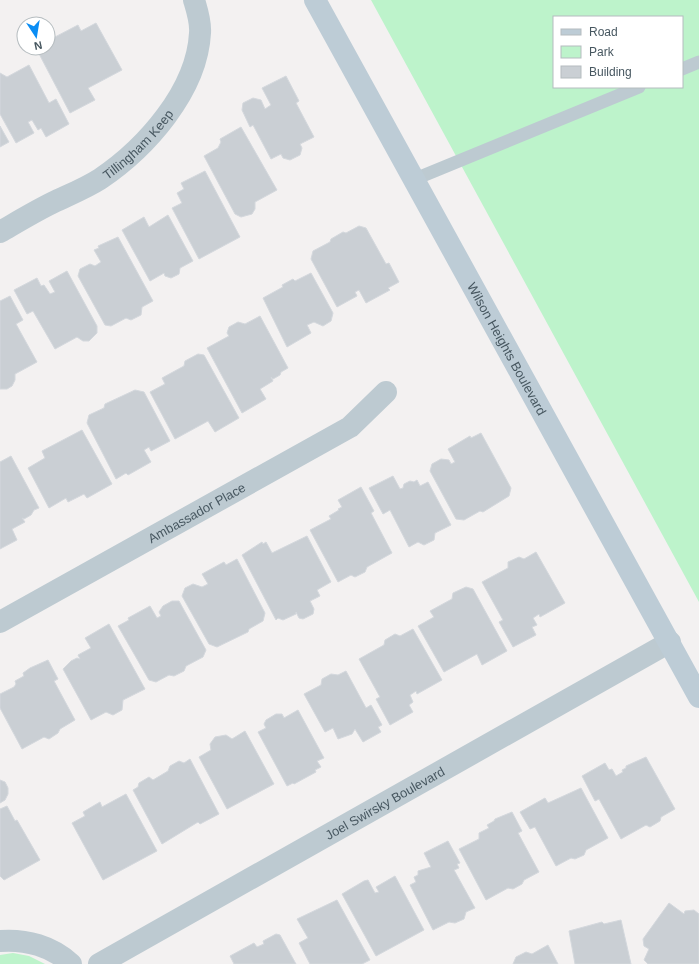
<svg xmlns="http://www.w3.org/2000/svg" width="699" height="964" font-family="Arial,sans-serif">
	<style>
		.green { fill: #bdf3cb; fill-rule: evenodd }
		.building { fill: #cacfd4; stroke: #d4d8dd }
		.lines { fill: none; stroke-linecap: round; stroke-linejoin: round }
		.lane { stroke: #bdcad1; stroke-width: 13 }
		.street { stroke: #bdcad1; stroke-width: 22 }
		.secondary { stroke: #bdccd6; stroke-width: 22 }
		.labels { text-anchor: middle; stroke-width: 3.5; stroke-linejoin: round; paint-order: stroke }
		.street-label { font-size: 13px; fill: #475760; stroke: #fff }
	</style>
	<rect width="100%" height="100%" fill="#f3f1f1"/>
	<g class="green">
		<path d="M371 0H699V602ZM554 17H682V87H554Z"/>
		<polygon points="13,953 29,956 45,964 0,964 0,955"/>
	</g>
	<g class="building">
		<polygon points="96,23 122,70 88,88 95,100 70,113 36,48 48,48 48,37 51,36 55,37 78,25 81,31"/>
		<polygon points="29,65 49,103 56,99 69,124 46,137 41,128 38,130 32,120 28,122 34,133 16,143 0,114 0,73 7,77"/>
		<polygon points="286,76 299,101 296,103 314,137 300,144 302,148 300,155 290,160 283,158 281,154 271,159 253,125 250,127 242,110 243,103 253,98 261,100 265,109 271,105 262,88"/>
		<polygon points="0,126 9,142 0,147"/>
		<polygon points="241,127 277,190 255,202 255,209 252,214 241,217 235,214 204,156 218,148 221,142 220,139"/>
		<polygon points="205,171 240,237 199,259 172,208 182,203 177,193 184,189 181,183"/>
		<polygon points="168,215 193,261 180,268 179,274 171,278 165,276 164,273 150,281 122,230 144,217 149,227"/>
		<polygon points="359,226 366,228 386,264 389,263 399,282 388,288 390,290 366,303 359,290 355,292 357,296 337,307 311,259 313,251 330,242 331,239 343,232 346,233"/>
		<polygon points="118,237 153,301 142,307 141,315 131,320 126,318 111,326 105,325 78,276 80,269 90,264 95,266 101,262 94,250 99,248 98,246"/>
		<polygon points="67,271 97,326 97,333 89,341 83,341 77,337 55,349 33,311 27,314 14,290 37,278 41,286 44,285 50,294 55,292 49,281"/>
		<polygon points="311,273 333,313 331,321 323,326 314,322 307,325 311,333 287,347 263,298 283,287 282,285 293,279 295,281"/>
		<polygon points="10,296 23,320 16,324 37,362 15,374 15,380 12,386 7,389 0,389 0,301"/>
		<polygon points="260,316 288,368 281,372 280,375 273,379 271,377 273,381 260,389 266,399 242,413 207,348 229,336 227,333 229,327 238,322 245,324"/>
		<polygon points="198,354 204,355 239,418 215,432 208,421 175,439 150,392 165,384 162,378 184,366 185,361"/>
		<polygon points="135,390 144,392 170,441 151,451 149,447 144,450 151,462 128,475 126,473 116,479 87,423 89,415 104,408 105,404"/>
		<polygon points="82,430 112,484 87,498 84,494 68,502 66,498 49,508 28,468 45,458 42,451"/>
		<polygon points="481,433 511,488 509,496 483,512 480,511 464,520 456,519 430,471 432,464 441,459 449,460 451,464 455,462 448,449 470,436 471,438"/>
		<polygon points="11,456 39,508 34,510 31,515 24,519 22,518 25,522 12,529 17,540 0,549 0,462"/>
		<polygon points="393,476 400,489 403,488 404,484 410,481 414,482 417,480 420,486 428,482 451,525 435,533 434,540 424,545 418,542 409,547 390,510 383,514 369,488"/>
		<polygon points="361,487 374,511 371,513 392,553 367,567 365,572 355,577 351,575 338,582 310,530 331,519 329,516 339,510 338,509 342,507 338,500"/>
		<polygon points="307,536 331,582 317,590 320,596 310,601 314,609 313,614 303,619 299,618 296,612 296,614 283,620 278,618 276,620 242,555 262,542 263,544 266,542 272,553"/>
		<polygon points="536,552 565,603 540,617 539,614 533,618 537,625 532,627 536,635 513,647 499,622 503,620 482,582 508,568 508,562 519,557 524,559"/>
		<polygon points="237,559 265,613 263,621 249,629 248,632 217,647 209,644 182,596 185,588 193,584 202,587 208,584 202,574 224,562 226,565"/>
		<polygon points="466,587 473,589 507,651 482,665 477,654 444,672 418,626 434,617 430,611 452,599 453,593"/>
		<polygon points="172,601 179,601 206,650 203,657 186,666 184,671 174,676 169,675 156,682 149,680 118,626 129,620 128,618 150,606 157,618 161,616 159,612 163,606"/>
		<polygon points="109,624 145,689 123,700 122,710 113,715 106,712 91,720 63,669 71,661 77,658 80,659 78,655 91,648 85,638"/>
		<polygon points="413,629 442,680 417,694 416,691 410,695 413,702 409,705 413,712 390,725 376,699 380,697 359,659 384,645 385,640 395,634 400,636"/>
		<polygon points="48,660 58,679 54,681 75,720 60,729 58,733 49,739 44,737 22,749 0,708 0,694 14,687 16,684 15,681 24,676 23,673 30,668"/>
		<polygon points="346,671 366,708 371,705 382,725 378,727 381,732 363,742 355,729 352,734 338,739 333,728 325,732 304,694 321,685 322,679 331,674 338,675"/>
		<polygon points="298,710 324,758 317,761 321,767 315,770 316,772 294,784 293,783 287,786 258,732 266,728 264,724 266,720 276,714 282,714 284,718"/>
		<polygon points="245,731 274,784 227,809 199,757 211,750 210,744 215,737 226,735 232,739"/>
		<polygon points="646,757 675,809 661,817 660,821 650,827 646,825 621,839 599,799 595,801 582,776 605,763 609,770 612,769 616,776 623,772 622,770 626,768 626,766"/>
		<polygon points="190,759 219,814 200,824 198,822 162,844 133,790 138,787 139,783 149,777 153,780 168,771 170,766 179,761 184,763"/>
		<polygon points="0,780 5,782 8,788 8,794 5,800 0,803"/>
		<polygon points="581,788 608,838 586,850 584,855 575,859 571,858 556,866 535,827 530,829 520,812 545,798 548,803"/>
		<polygon points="126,794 157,851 103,880 72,823 85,816 83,812 100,802 102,807"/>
		<polygon points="7,806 15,821 17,820 40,860 4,880 0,876 0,809"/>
		<polygon points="512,812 522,831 518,833 539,872 524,880 522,884 513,889 508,888 486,900 459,849 479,839 479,833 489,828 487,825 494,821 495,819"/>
		<polygon points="448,841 460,863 457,864 459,868 454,870 475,908 466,912 464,919 455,923 449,922 433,930 410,885 416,882 414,877 418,875 418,871 431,867 424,853"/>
		<polygon points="395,876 424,930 376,956 342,894 364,881 368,880 375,893 379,892 376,887"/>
		<polygon points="337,900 370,960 362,964 310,964 299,943 308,938 297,919"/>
		<polygon points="669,903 684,914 685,911 694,910 699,914 699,964 648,964 644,960 649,949 644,946 643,939"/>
		<polygon points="621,920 631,964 575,964 569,931 602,922 604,924"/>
		<polygon points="276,934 280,935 296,964 234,964 230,956 254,943 257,947 264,944 263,941"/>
		<polygon points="548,945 558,964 513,964 516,957 526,952 532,954"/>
	</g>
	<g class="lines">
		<g class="lane">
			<polyline points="682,69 699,62"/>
			<polyline points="415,179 639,87"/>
		</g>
		<g class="street">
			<path id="s1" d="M0 232C19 221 37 210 56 201 71 194 86 188 100 179 146 148 197 91 200 33 201 22 197 10 194 0"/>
			<path id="s2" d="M0 622 350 427 386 392"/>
			<path d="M0 941C26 939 52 946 71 964"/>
			<path id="s3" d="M99 964 670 642"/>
		</g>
		<path class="secondary" id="s4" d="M315 0 699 697"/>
	</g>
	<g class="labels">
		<g class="street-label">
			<text dy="5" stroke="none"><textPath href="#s1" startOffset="165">Tillingham Keep</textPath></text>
			<text dy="5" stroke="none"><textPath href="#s4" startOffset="398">Wilson Heights Boulevard</textPath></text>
			<text dy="5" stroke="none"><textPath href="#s2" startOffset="225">Ambassador Place</textPath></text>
			<text dy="5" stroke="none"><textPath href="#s3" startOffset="328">Joel Swirsky Boulevard</textPath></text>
		</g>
	</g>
	<rect x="553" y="16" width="130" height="72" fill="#ffffff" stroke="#b5bcbf"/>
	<rect x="561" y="29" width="20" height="6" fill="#bdccd6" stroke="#b5bcbf"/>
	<text x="589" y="36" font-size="12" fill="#475760">Road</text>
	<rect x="561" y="46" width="20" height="12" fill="#bdf3cb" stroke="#b5bcbf"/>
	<text x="589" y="56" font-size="12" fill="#475760">Park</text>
	<rect x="561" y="66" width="20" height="12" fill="#cacfd4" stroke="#b5bcbf"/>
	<text x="589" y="76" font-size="12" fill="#475760">Building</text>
	<g transform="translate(36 36) rotate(168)"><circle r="19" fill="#ffffff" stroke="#b5bcbf"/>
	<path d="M0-3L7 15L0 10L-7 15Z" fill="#0a8df4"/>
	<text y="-6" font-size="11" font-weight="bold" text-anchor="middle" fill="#475760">N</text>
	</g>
</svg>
